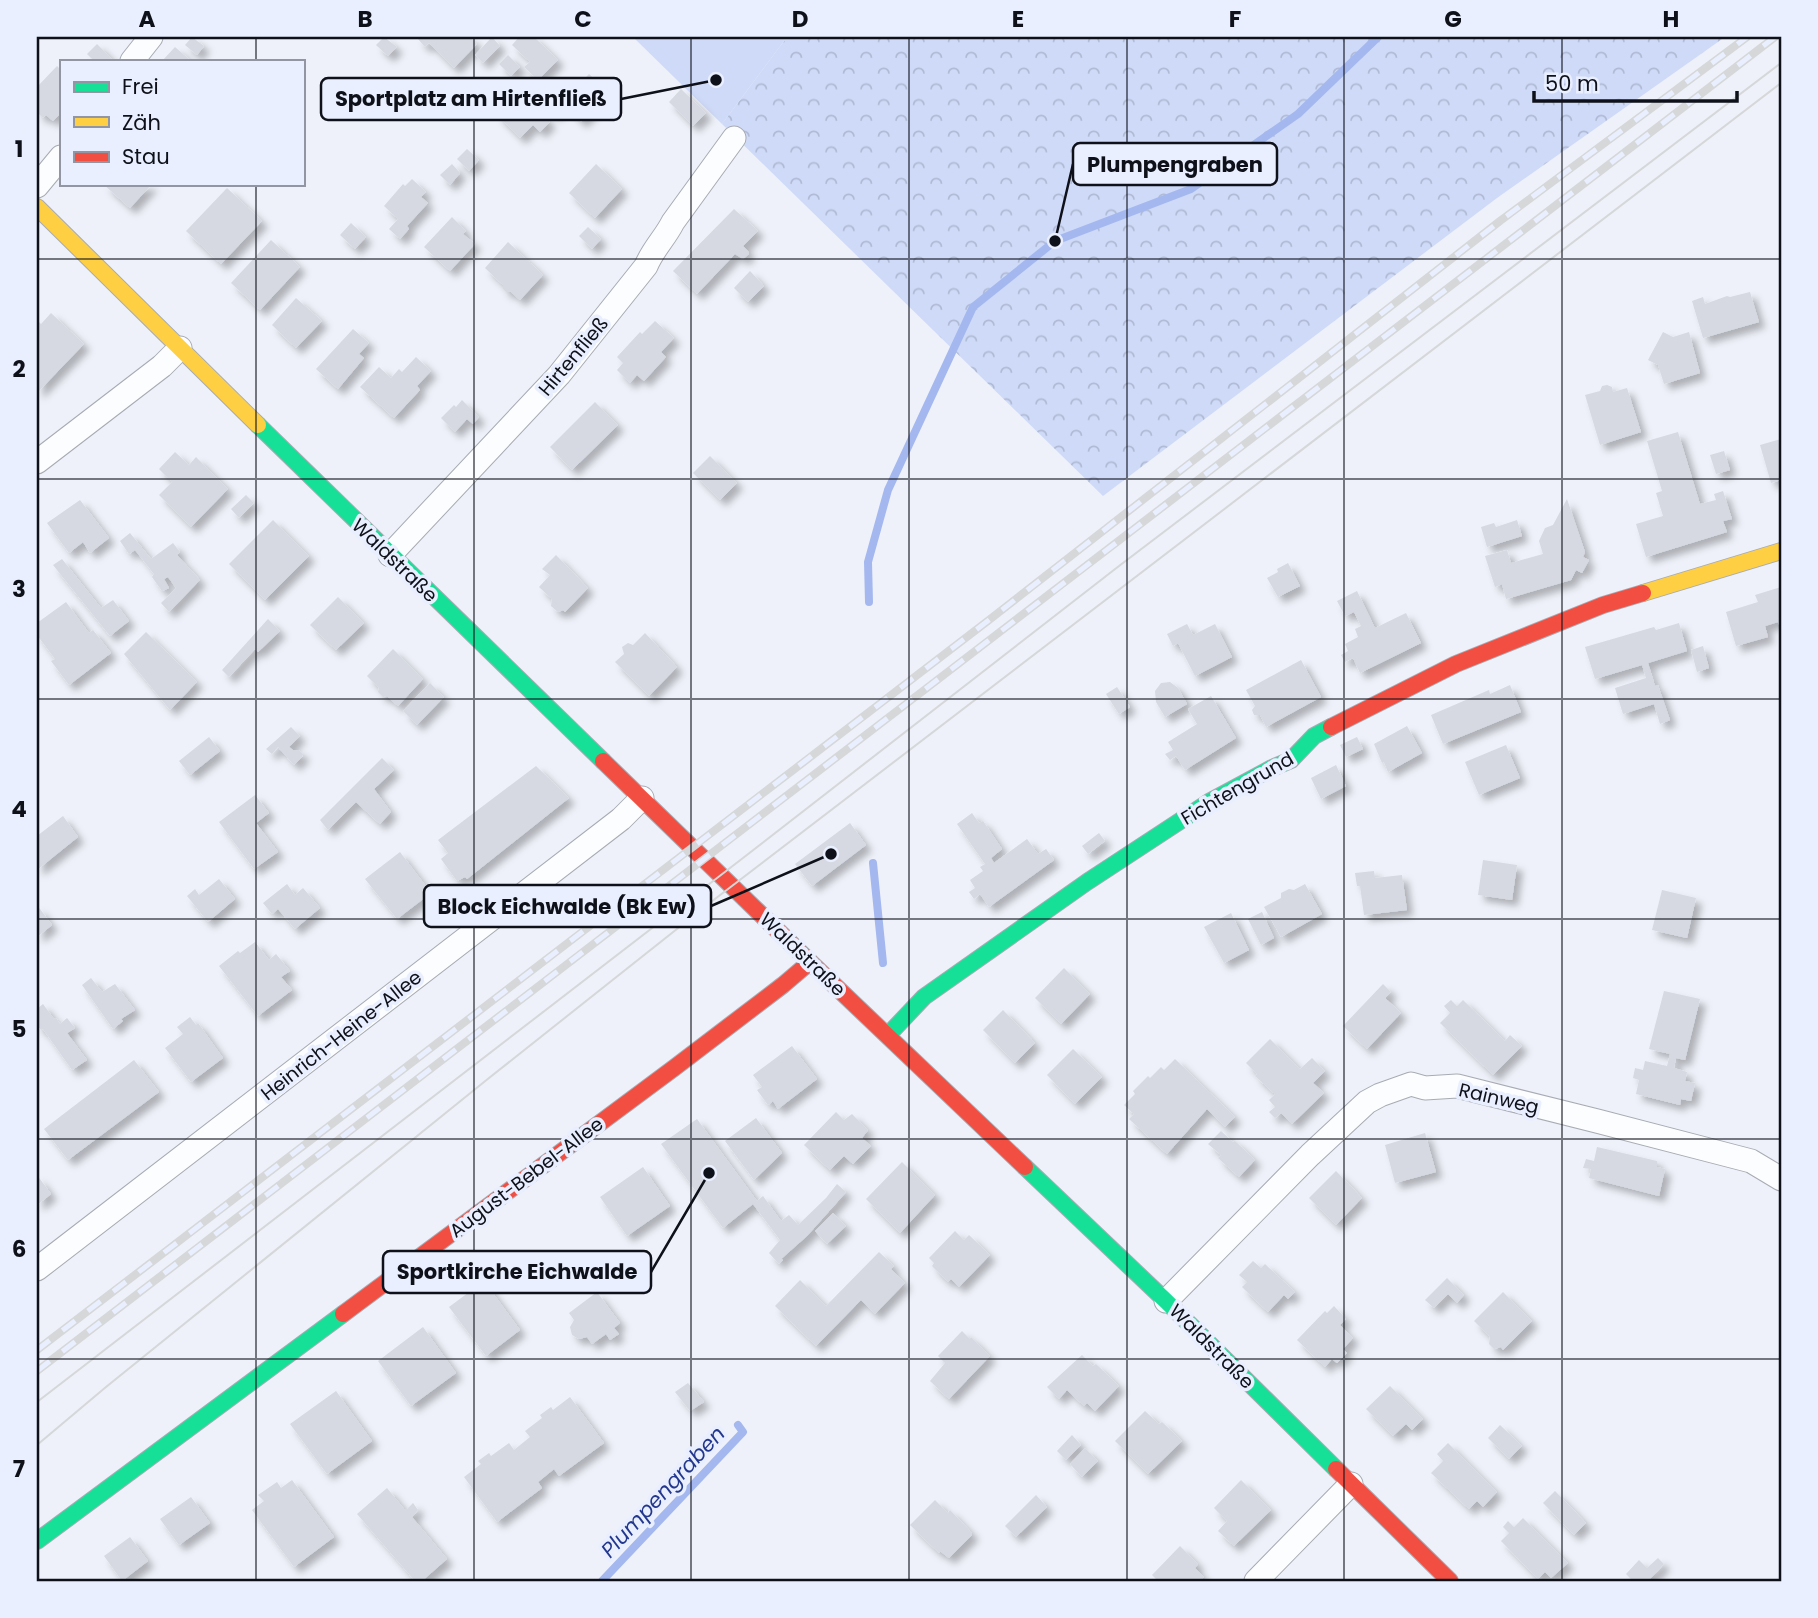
<svg xmlns="http://www.w3.org/2000/svg" width="1818" height="1618" font-family="Poppins,sans-serif">
	<style>
		.forest { fill: url(#forest-crowns) }
		.pitch { fill: #cedaf8 }
		.lines { fill: none; stroke-linecap: round; stroke-linejoin: round }
		.stream { stroke: #a4b8ef; stroke-width: 8 }
		.building { fill: #d6d9e1; filter: url(#shadow) }
		.street-casing { stroke: #a8abb3; stroke-width: 25 }
		.fast-casing { stroke: #a8abb3; stroke-width: 18 }
		.slow-casing { stroke: #a8abb3; stroke-width: 18 }
		.jam-casing { stroke: #a8abb3; stroke-width: 18 }
		.street { stroke: #fcfdfe; stroke-width: 23 }
		.fast { stroke: #16e098; stroke-width: 16 }
		.slow { stroke: #ffcf43; stroke-width: 16 }
		.jam { stroke: #f24e42; stroke-width: 16 }
		.tram { stroke: #d5d7d9; stroke-width: 2 }
		.rail-casing { stroke: #d5d7d9; stroke-width: 8 }
		.rail { stroke: #e9effe; stroke-width: 5; stroke-dasharray: 16; stroke-linecap: butt }
		.grid { fill: none; stroke: #0e1119; stroke-width: 2; stroke-opacity: 0.55 }
		.labels { text-anchor: middle; stroke-width: 7; stroke-linejoin: round; paint-order: stroke }
		.street-label { font-size: 19px; fill: #0e1119; stroke: #e9effe }
		.water-label { font-size: 21px; font-style: italic; fill: #23378d; stroke: #e9effe }
		.leader { fill: none; stroke: #0e1119; stroke-width: 2.5 }
		.callout-dot { fill: #0e1119; stroke: #e9effe; stroke-width: 2.5 }
		.callout { fill: #e9effe; stroke: #0e1119; stroke-width: 2.5 }
		.callout-label { font-size: 21px; text-anchor: middle; font-weight: bold; fill: #0e1119 }
		.neatline { fill: none; stroke: #0e1119; stroke-width: 2.5 }
		.grid-label { font-size: 23px; text-anchor: middle; font-weight: bold; fill: #0e1119 }
	</style>
	<defs>
		<pattern id="forest-crowns" width="20" height="18" patternUnits="userSpaceOnUse" patternTransform="scale(1.75)"><rect width="20" height="18" fill="#cedaf8"/><path d="M2 6a3 3 0 1 1 6 0M12 15a3 3 0 1 1 6 0" fill="none" stroke="#b0bad4"/></pattern>
		<filter id="shadow"><feDropShadow dx="6" dy="6" stdDeviation="3.5" flood-color="#0004"/></filter>
	</defs>
	<rect width="100%" height="100%" fill="#eef1f9"/>
	<polygon class="forest" points="787,37 1725,37 1497,198 1103,496 722,124"/>
	<polygon class="pitch" points="633,37 787,37 722,124"/>
	<g class="lines">
		<g class="stream">
			<polyline points="869,602 868,562 888,490 973,307 1055,241 1191,189 1298,114 1378,37"/>
			<polyline points="873,863 883,963"/>
			<polyline points="602,1581 743,1432 738,1425"/>
		</g>
	</g>
	<g class="building">
		<polygon points="192,37 204,46 197,55 185,45"/>
		<polygon points="384,37 397,47 388,56 376,45"/>
		<polygon points="418,37 470,37 477,44 454,68 429,43 425,47 417,38"/>
		<polygon points="492,37 500,46 483,63 475,55"/>
		<polygon points="519,37 534,37 558,60 538,80 524,67 530,62 512,45"/>
		<polygon points="97,44 114,61 94,61 87,54"/>
		<polygon points="175,47 191,61 162,61"/>
		<polygon points="508,55 520,67 511,76 499,64"/>
		<polygon points="57,66 61,70 61,113 53,121 46,115 43,118 37,112 37,87"/>
		<polygon points="589,74 609,93 581,122 564,105 554,115 540,101 549,91 561,103"/>
		<polygon points="681,89 706,113 693,126 669,102"/>
		<polygon points="519,91 550,122 540,132 533,125 520,138 496,114"/>
		<polygon points="467,149 479,160 469,171 457,159"/>
		<polygon points="452,164 460,173 450,185 440,175"/>
		<polygon points="596,164 622,189 595,218 569,193"/>
		<polygon points="412,179 426,192 421,197 428,203 407,226 409,229 400,239 389,229 398,219 384,206 403,184 405,186"/>
		<polygon points="103,184 152,184 130,208"/>
		<polygon points="227,188 262,221 221,264 186,231"/>
		<polygon points="734,209 758,231 743,246 748,251 749,254 743,259 735,254 697,294 673,271"/>
		<polygon points="452,217 466,231 463,234 475,244 450,271 424,247"/>
		<polygon points="351,223 366,237 355,249 340,235"/>
		<polygon points="588,227 601,239 592,249 579,236"/>
		<polygon points="271,240 300,267 260,310 231,283"/>
		<polygon points="508,242 543,275 520,300 511,292 506,292 503,289 503,285 485,268"/>
		<polygon points="750,271 764,286 748,302 734,288"/>
		<polygon points="1750,292 1759,322 1703,338 1692,301 1703,297 1705,304 1727,296 1730,297"/>
		<polygon points="296,298 322,321 296,348 272,325"/>
		<polygon points="51,313 84,344 37,393 37,320 41,324"/>
		<polygon points="655,321 674,338 661,352 666,357 644,381 637,375 630,383 617,370 623,363 617,357 640,332 642,334"/>
		<polygon points="353,329 369,343 359,354 364,358 338,389 316,369"/>
		<polygon points="1663,332 1673,337 1689,332 1700,373 1664,384 1658,365 1648,360"/>
		<polygon points="416,357 431,371 417,386 420,390 394,418 360,387 379,367 391,378 399,369 402,372"/>
		<polygon points="1607,385 1612,387 1613,392 1627,388 1641,432 1600,445 1585,395 1600,391 1602,386"/>
		<polygon points="462,400 479,417 473,424 467,419 455,432 441,418 454,405 456,407"/>
		<polygon points="595,402 618,425 572,470 550,447"/>
		<polygon points="1678,432 1700,504 1716,500 1714,494 1723,491 1732,519 1723,521 1727,532 1646,557 1636,524 1663,516 1656,493 1662,491 1647,441"/>
		<polygon points="1781,439 1781,480 1771,483 1760,445"/>
		<polygon points="1724,451 1730,470 1716,474 1710,455"/>
		<polygon points="175,452 189,465 196,457 228,489 191,527 159,495 172,482 159,469"/>
		<polygon points="710,456 737,483 720,500 693,473"/>
		<polygon points="246,495 254,503 239,518 231,509"/>
		<polygon points="1567,499 1585,552 1583,557 1589,560 1582,573 1576,570 1571,580 1506,599 1502,584 1495,587 1485,556 1507,550 1511,563 1543,554 1539,541 1545,528 1553,525"/>
		<polygon points="80,500 109,538 90,553 83,542 69,553 47,523"/>
		<polygon points="273,520 309,556 265,600 229,564"/>
		<polygon points="1517,520 1522,536 1487,547 1481,527 1494,523 1496,527"/>
		<polygon points="130,533 151,559 173,543 180,552 177,555 200,580 169,612 161,603 176,588 168,577 164,579 169,588 162,591 152,577 154,574 135,550 129,554 120,541"/>
		<polygon points="556,555 588,588 565,612 563,610 558,612 551,606 552,599 539,587 550,575 542,569"/>
		<polygon points="62,559 101,608 113,600 129,621 110,636 53,565"/>
		<polygon points="1288,563 1300,586 1278,597 1267,578 1278,572 1277,569"/>
		<polygon points="1781,587 1781,629 1778,622 1765,626 1768,637 1736,646 1726,612 1758,602 1755,595"/>
		<polygon points="1357,591 1375,628 1406,613 1421,643 1360,673 1353,658 1345,662 1341,655 1348,651 1345,644 1358,637 1355,629 1361,626 1354,612 1345,616 1337,601"/>
		<polygon points="338,597 364,623 336,650 310,625"/>
		<polygon points="66,602 89,633 93,630 111,653 69,685 51,661 55,659 37,635 37,623"/>
		<polygon points="268,619 280,631 258,652 255,649 229,677 222,670"/>
		<polygon points="1679,623 1687,651 1648,663 1655,686 1658,685 1670,720 1660,724 1654,704 1623,714 1615,688 1646,678 1642,665 1595,679 1585,647 1654,627 1656,630"/>
		<polygon points="1187,624 1193,635 1215,624 1232,657 1195,676 1178,643 1173,646 1167,634"/>
		<polygon points="146,632 197,682 170,710 124,654"/>
		<polygon points="645,633 677,667 649,696 615,662 624,654 622,647 628,643 633,645"/>
		<polygon points="1703,646 1709,668 1697,672 1691,650"/>
		<polygon points="393,649 423,679 398,706 387,696 383,697 378,692 379,688 367,676"/>
		<polygon points="1301,660 1321,697 1266,727 1260,715 1254,715 1252,710 1255,706 1246,690"/>
		<polygon points="1170,682 1178,688 1187,704 1165,717 1156,702 1155,691 1161,683"/>
		<polygon points="430,683 444,697 417,725 403,711"/>
		<polygon points="1510,685 1521,712 1443,744 1431,715 1489,690 1490,694"/>
		<polygon points="1117,687 1130,707 1119,714 1106,694"/>
		<polygon points="1211,696 1236,738 1185,770 1176,756 1170,760 1165,754 1173,750 1168,742 1197,724 1188,709"/>
		<polygon points="1407,726 1422,753 1388,772 1384,762 1382,763 1374,744"/>
		<polygon points="291,727 300,736 289,747 293,750 299,750 303,754 302,757 294,765 278,747 272,754 266,749"/>
		<polygon points="209,737 220,751 190,775 179,761"/>
		<polygon points="1357,737 1363,749 1346,757 1340,745"/>
		<polygon points="1506,745 1520,778 1479,795 1465,762"/>
		<polygon points="382,758 394,770 374,789 391,812 380,824 356,802 328,830 320,820"/>
		<polygon points="1336,765 1346,786 1321,799 1311,778"/>
		<polygon points="536,766 569,798 467,879 465,877 457,881 441,859 448,853 438,840"/>
		<polygon points="255,795 269,813 256,823 278,852 254,869 219,822"/>
		<polygon points="972,813 979,823 983,821 1002,849 991,858 994,863 1027,839 1038,854 1046,849 1054,860 989,907 980,894 974,899 969,892 975,888 970,880 983,871 980,867 985,864 957,824"/>
		<polygon points="63,816 78,837 37,870 37,836"/>
		<polygon points="850,823 866,845 812,886 795,864"/>
		<polygon points="1099,833 1105,841 1088,854 1082,846"/>
		<polygon points="400,852 431,893 397,919 365,879"/>
		<polygon points="1483,860 1517,865 1512,900 1478,895"/>
		<polygon points="1374,871 1375,878 1402,875 1407,910 1364,915 1360,886 1357,886 1355,873"/>
		<polygon points="219,879 235,899 208,922 187,896 195,889 199,895"/>
		<polygon points="287,884 295,895 303,888 320,908 295,929 278,909 272,914 263,903"/>
		<polygon points="1305,884 1322,914 1281,937 1264,907 1281,898 1281,893 1289,889 1294,890"/>
		<polygon points="1662,890 1696,898 1687,938 1652,930"/>
		<polygon points="37,905 52,925 37,937"/>
		<polygon points="1262,912 1274,938 1261,945 1248,919"/>
		<polygon points="1231,913 1249,950 1224,963 1204,927"/>
		<polygon points="255,942 269,960 276,954 290,971 281,977 292,990 258,1016 219,966 238,951 240,953"/>
		<polygon points="1064,968 1090,994 1061,1024 1035,998"/>
		<polygon points="91,978 102,992 115,984 135,1010 121,1019 123,1021 113,1029 82,985"/>
		<polygon points="1383,984 1391,992 1385,998 1401,1013 1367,1049 1343,1026"/>
		<polygon points="1664,991 1700,999 1685,1060 1676,1058 1674,1068 1687,1072 1685,1081 1695,1083 1691,1101 1681,1099 1680,1105 1636,1094 1639,1080 1633,1078 1635,1068 1643,1070 1645,1061 1667,1066 1670,1054 1649,1049"/>
		<polygon points="1451,1000 1457,1006 1463,1000 1505,1041 1510,1035 1522,1046 1493,1075 1440,1023 1450,1013 1444,1006"/>
		<polygon points="43,1004 54,1019 56,1018 60,1024 67,1018 75,1028 67,1033 87,1060 72,1070 43,1029 41,1030 37,1025 37,1009"/>
		<polygon points="1003,1010 1035,1043 1015,1063 983,1030"/>
		<polygon points="190,1017 196,1025 198,1023 223,1058 191,1082 165,1048 183,1034 177,1027"/>
		<polygon points="1270,1039 1300,1069 1312,1058 1325,1071 1313,1083 1324,1093 1292,1124 1281,1113 1275,1118 1269,1112 1275,1107 1269,1100 1275,1094 1255,1076 1257,1074 1246,1063"/>
		<polygon points="792,1046 817,1079 778,1109 773,1101 768,1105 757,1090 762,1087 753,1075"/>
		<polygon points="1073,1049 1102,1077 1075,1104 1047,1075"/>
		<polygon points="1175,1059 1235,1117 1225,1127 1207,1109 1167,1154 1129,1119 1134,1114 1124,1105 1135,1094 1133,1091 1148,1076 1150,1078 1161,1067 1164,1070"/>
		<polygon points="134,1060 159,1092 68,1160 44,1129"/>
		<polygon points="836,1112 844,1120 852,1114 868,1130 862,1138 871,1146 853,1164 844,1156 830,1170 804,1145"/>
		<polygon points="756,1118 782,1153 754,1180 725,1141"/>
		<polygon points="697,1119 757,1201 763,1196 781,1221 789,1215 798,1225 826,1198 837,1184 846,1192 807,1236 781,1259 783,1260 779,1264 769,1253 780,1240 753,1204 723,1228 661,1144"/>
		<polygon points="1221,1131 1233,1142 1235,1141 1255,1160 1239,1177 1218,1158 1221,1155 1208,1144"/>
		<polygon points="1425,1133 1436,1172 1395,1183 1385,1145"/>
		<polygon points="1597,1147 1657,1161 1657,1167 1665,1169 1659,1196 1589,1178 1591,1169 1583,1168 1586,1159 1594,1161"/>
		<polygon points="902,1162 935,1195 900,1233 866,1199"/>
		<polygon points="643,1167 670,1206 627,1236 600,1197"/>
		<polygon points="1336,1171 1362,1198 1336,1225 1309,1198"/>
		<polygon points="37,1175 51,1194 37,1205"/>
		<polygon points="833,1213 846,1226 827,1244 815,1231"/>
		<polygon points="955,1231 964,1240 969,1235 990,1255 959,1287 951,1279 948,1282 932,1266 934,1263 929,1258"/>
		<polygon points="879,1252 894,1266 891,1269 905,1283 875,1314 861,1300 816,1346 775,1306 800,1280 826,1306"/>
		<polygon points="1253,1261 1261,1268 1265,1264 1295,1292 1288,1299 1284,1295 1268,1312 1242,1287 1247,1282 1239,1275"/>
		<polygon points="1447,1278 1464,1295 1457,1303 1448,1294 1434,1308 1425,1300"/>
		<polygon points="484,1281 520,1330 486,1356 449,1307"/>
		<polygon points="597,1292 620,1323 614,1328 619,1334 610,1340 606,1334 592,1344 587,1337 579,1339 572,1335 570,1327 574,1320 569,1313"/>
		<polygon points="1503,1292 1532,1321 1503,1350 1501,1347 1494,1349 1489,1344 1490,1337 1474,1321"/>
		<polygon points="1334,1306 1346,1319 1340,1325 1353,1338 1343,1349 1347,1353 1337,1363 1332,1359 1325,1367 1297,1340 1325,1311 1327,1313"/>
		<polygon points="423,1327 456,1373 411,1406 378,1361"/>
		<polygon points="962,1331 970,1339 971,1337 990,1356 949,1399 930,1381 945,1363 938,1356"/>
		<polygon points="1082,1355 1093,1366 1096,1364 1119,1386 1095,1411 1087,1403 1084,1406 1067,1390 1059,1399 1047,1387"/>
		<polygon points="688,1383 704,1402 690,1411 675,1392"/>
		<polygon points="1390,1386 1423,1419 1412,1430 1406,1424 1393,1436 1366,1409"/>
		<polygon points="336,1391 372,1441 327,1474 290,1424"/>
		<polygon points="570,1397 604,1443 559,1476 554,1469 538,1482 542,1488 497,1522 464,1477 481,1464 478,1461 489,1453 491,1456 509,1443 514,1450 530,1437 525,1431 542,1418 540,1415 551,1407 553,1410"/>
		<polygon points="1145,1411 1159,1424 1162,1422 1182,1441 1148,1474 1115,1441"/>
		<polygon points="1500,1425 1522,1446 1509,1459 1488,1438"/>
		<polygon points="1072,1435 1081,1445 1066,1460 1057,1451"/>
		<polygon points="1448,1443 1497,1492 1483,1507 1477,1501 1469,1509 1431,1473 1443,1461 1437,1454"/>
		<polygon points="1085,1448 1098,1461 1082,1477 1070,1464"/>
		<polygon points="292,1480 334,1537 294,1567 252,1510 264,1501 258,1495 277,1482 281,1488"/>
		<polygon points="1241,1480 1271,1510 1234,1546 1218,1531 1227,1521 1214,1508"/>
		<polygon points="387,1488 404,1509 407,1509 413,1503 418,1510 412,1517 447,1559 422,1581 415,1581 357,1514"/>
		<polygon points="1555,1491 1586,1523 1574,1535 1543,1503"/>
		<polygon points="1036,1495 1047,1507 1016,1537 1005,1526"/>
		<polygon points="191,1497 210,1523 179,1545 160,1519"/>
		<polygon points="935,1500 948,1513 950,1510 972,1533 972,1535 949,1558 940,1551 939,1553 910,1525"/>
		<polygon points="1523,1518 1568,1563 1551,1578 1545,1572 1538,1579 1501,1541 1509,1533 1503,1527 1508,1521 1514,1527"/>
		<polygon points="130,1537 148,1561 122,1581 104,1556"/>
		<polygon points="1180,1546 1198,1564 1195,1568 1204,1577 1199,1581 1158,1581 1152,1575"/>
		<polygon points="1658,1558 1664,1564 1648,1581 1633,1581 1626,1574 1639,1560 1647,1568"/>
	</g>
	<g class="lines">
		<defs>
			<g id="street">
				<polyline points="132,61 151,37"/>
				<polyline points="37,186 61,157"/>
				<polyline points="37,462 162,366 180,348"/>
				<path d="M390 555 559 375 646 266C653 249 665 238 673 222L734 138"/>
				<polyline points="37,1269 621,819 642,798"/>
				<polyline points="1166,1301 1310,1155 1367,1102 1380,1095 1411,1084 1425,1088 1457,1086 1597,1121 1751,1161 1781,1179"/>
				<polyline points="1256,1581 1351,1484"/>
			</g>
			<g id="fast">
				<polyline points="258,425 603,761"/>
				<polyline points="888,1035 924,997 1087,882 1209,802 1272,768 1291,760 1314,736 1331,727"/>
				<polyline points="1025,1167 1166,1301 1336,1469"/>
				<polyline points="37,1541 343,1314"/>
			</g>
			<g id="slow">
				<polyline points="37,207 258,425"/>
				<polyline points="1643,593 1781,551"/>
			</g>
			<g id="jam">
				<polyline points="1331,727 1456,664 1603,605 1643,593"/>
				<polyline points="603,761 810,962 1025,1167"/>
				<polyline points="343,1314 674,1068 783,985 810,962"/>
				<polyline points="1336,1469 1450,1581"/>
			</g>
		</defs>
		<use href="#street" class="street-casing"/>
		<use href="#fast" class="fast-casing"/>
		<use href="#slow" class="slow-casing"/>
		<use href="#jam" class="jam-casing"/>
		<use href="#street" class="street"/>
		<use href="#fast" class="fast"/>
		<use href="#slow" class="slow"/>
		<use href="#jam" class="jam"/>
		<g class="tram">
			<polyline points="37,1402 743,858 1119,566 1781,63"/>
			<polyline points="37,1445 106,1387 489,1078 711,902 1781,83"/>
		</g>
		<defs>
			<g id="rail">
				<polyline points="37,1350 989,620 1500,221 1747,37"/>
				<polyline points="37,1371 1775,37"/>
			</g>
		</defs>
		<use href="#rail" class="rail-casing"/>
		<use href="#rail" class="rail"/>
	</g>
	<path class="grid" d="M256 37V61M474 37V1581M691 37V1581M909 37V1581M1127 37V1581M1344 37V1581M1562 37V1581M256 184V1581M37 259H1781M37 479H1781M37 699H1781M37 919H1781M37 1139H1781M37 1359H1781"/>
	<g class="labels">
		<g class="street-label">
			<text transform="translate(573 356) rotate(-50)" y="7">Hirtenfließ</text>
			<text transform="translate(395 560) rotate(44)" y="7">Waldstraße</text>
			<text transform="translate(1237 788) rotate(-30)" y="7">Fichtengrund</text>
			<text transform="translate(803 954) rotate(44)" y="7">Waldstraße</text>
			<text transform="translate(341 1035) rotate(-38)" y="7">Heinrich-Heine-Allee</text>
			<text transform="translate(1499 1098) rotate(13)" y="7">Rainweg</text>
			<text transform="translate(526 1177) rotate(-37)" y="7">August-Bebel-Allee</text>
			<text transform="translate(1212 1346) rotate(45)" y="7">Waldstraße</text>
		</g>
		<g class="water-label">
			<text transform="translate(663 1492) rotate(-47)" y="7">Plumpengraben</text>
		</g>
	</g>
	<path class="leader" d="M716 80L621 99M1055 241L1073 164M831 854L711 906M709 1173L651 1272"/>
	<g class="callout-dot">
		<circle cx="716" cy="80" r="7"/>
		<circle cx="1055" cy="241" r="7"/>
		<circle cx="831" cy="854" r="7"/>
		<circle cx="709" cy="1173" r="7"/>
	</g>
	<g class="callout">
		<rect x="321" y="78" width="300" height="42" rx="7"/>
		<rect x="1073" y="143" width="204" height="42" rx="7"/>
		<rect x="424" y="885" width="287" height="42" rx="7"/>
		<rect x="383" y="1251" width="268" height="42" rx="7"/>
	</g>
	<g class="callout-label">
		<text x="471" y="106">Sportplatz am Hirtenfließ</text>
		<text x="1175" y="172">Plumpengraben</text>
		<text x="567" y="914">Block Eichwalde (Bk Ew)</text>
		<text x="517" y="1279">Sportkirche Eichwalde</text>
	</g>
	<rect width="1818" height="1618" fill="none" stroke="#e9effe" stroke-width="77"/>
	<rect x="60" y="60" width="245" height="126" fill="#e9effe" stroke="#9196a2" stroke-width="2"/>
	<rect x="74" y="82" width="35" height="10" fill="#16e098" stroke="#9196a2" stroke-width="2"/>
	<text x="122" y="94" font-size="21" fill="#0e1119">Frei</text>
	<rect x="74" y="117" width="35" height="10" fill="#ffcf43" stroke="#9196a2" stroke-width="2"/>
	<text x="122" y="130" font-size="21" fill="#0e1119">Zäh</text>
	<rect x="74" y="152" width="35" height="10" fill="#f24e42" stroke="#9196a2" stroke-width="2"/>
	<text x="122" y="164" font-size="21" fill="#0e1119">Stau</text>
	<path d="M1534 91v10h203v-10" fill="none" stroke="#0e1119" stroke-width="3.5"/>
	<text x="1545" y="91" font-size="21" fill="#0e1119" stroke="#e9effe" stroke-width="5" paint-order="stroke">50 m</text>
	<rect x="38" y="38" width="1742" height="1542" class="neatline"/>
	<g class="grid-label">
		<text x="147" y="27">A</text>
		<text x="365" y="27">B</text>
		<text x="583" y="27">C</text>
		<text x="800" y="27">D</text>
		<text x="1018" y="27">E</text>
		<text x="1235" y="27">F</text>
		<text x="1453" y="27">G</text>
		<text x="1671" y="27">H</text>
		<text x="19" y="157">1</text>
		<text x="19" y="377">2</text>
		<text x="19" y="597">3</text>
		<text x="19" y="817">4</text>
		<text x="19" y="1037">5</text>
		<text x="19" y="1257">6</text>
		<text x="19" y="1477">7</text>
	</g>
</svg>
